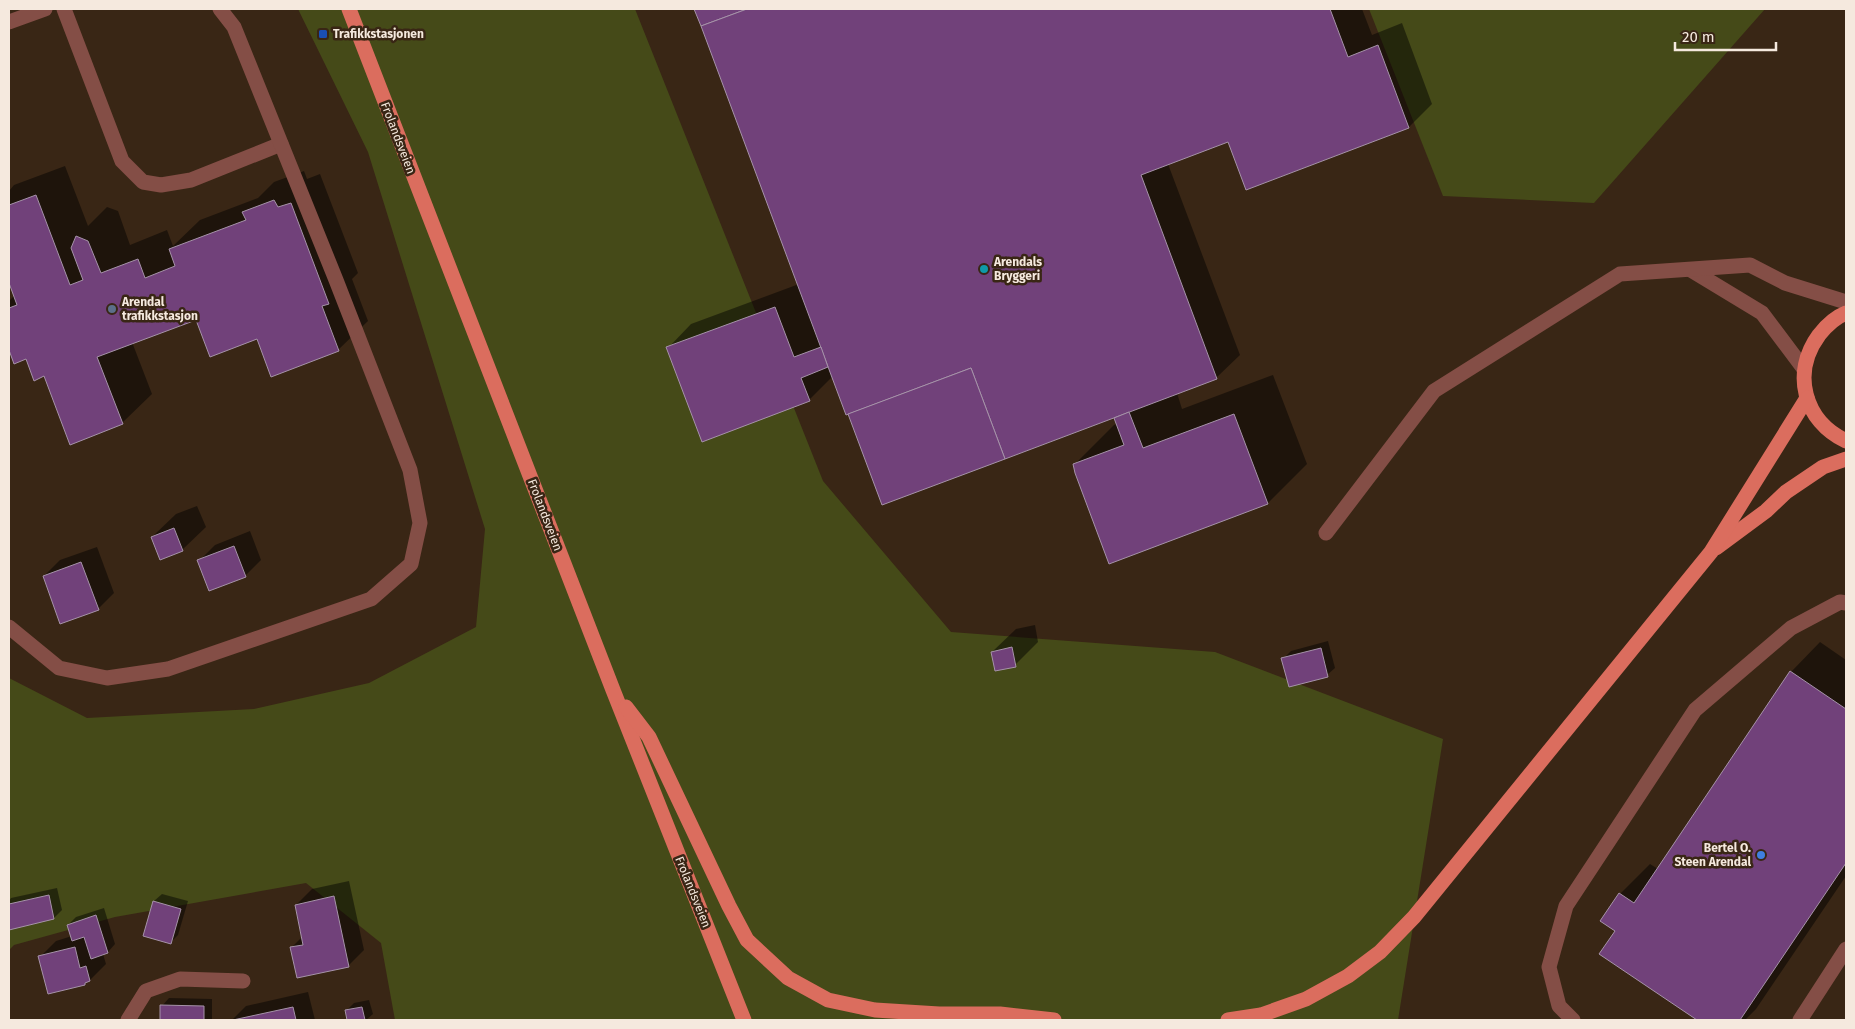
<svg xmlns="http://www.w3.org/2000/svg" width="1855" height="1029" font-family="'Fira Sans',sans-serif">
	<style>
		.green { fill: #454a18 }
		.shadow { fill: #0007 }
		.building { fill: #71417a; stroke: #a693a9 }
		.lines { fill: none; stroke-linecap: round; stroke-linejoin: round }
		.minor { stroke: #844e46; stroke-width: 15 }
		.major { stroke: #db6d5e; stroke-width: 15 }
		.transit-dot { fill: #1a4fb4; stroke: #392615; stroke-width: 2 }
		.culture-dot { fill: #0f9aa8; stroke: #392615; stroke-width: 2 }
		.service-dot { fill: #5c6f8a; stroke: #392615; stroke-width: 2 }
		.shop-dot { fill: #3f7fe0; stroke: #392615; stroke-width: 2 }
		.labels { text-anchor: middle; stroke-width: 5; stroke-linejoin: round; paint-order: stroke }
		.poi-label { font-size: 12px; font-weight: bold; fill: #f5e9de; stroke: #392615; text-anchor: start }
		.street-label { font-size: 12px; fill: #f5e9de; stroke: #392615 }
	</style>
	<rect width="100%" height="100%" fill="#392615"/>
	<g class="green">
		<polygon points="298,9 635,9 823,481 951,632 1215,652 1443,739 1398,1020 395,1020 381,943 306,883 115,917 14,945 9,950 9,678 87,718 254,709 369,683 476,627 485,529 368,152"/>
		<polygon points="1369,9 1765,9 1594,203 1443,196"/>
	</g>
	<g class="shadow">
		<polygon points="696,9 1362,9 1372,35 1402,23 1432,104 1409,127 1229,141 1168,164 1240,355 1216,378 1177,393 1182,409 1273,375 1307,464 1268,503 1074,465 1114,425 1117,424 1115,419 1119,415 883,504 833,376 809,400 668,348 691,324 799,284"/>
		<polygon points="65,166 88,226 107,207 118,211 130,245 167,230 173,246 200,220 258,198 274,182 304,171 307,179 320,174 358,273 352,279 368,321 338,350 258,337 196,318 132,342 152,394 122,423 45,375 27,358 15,362 9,347 9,301 15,295 9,280 9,191 14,185"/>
		<polygon points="197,506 206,527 182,550 152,537 176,514"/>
		<polygon points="250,531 261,560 245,576 199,561 215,545"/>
		<polygon points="97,547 114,593 98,609 44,576 60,560"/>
		<polygon points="1035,625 1038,642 1015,665 992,652 1016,629"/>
		<polygon points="1328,641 1335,668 1327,675 1283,659 1291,651"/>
		<polygon points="1820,642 1846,660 1846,876 1756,1009 1745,1020 1699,1020 1601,954 1617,930 1602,921 1620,894 1650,864 1658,869 1791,672"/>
		<polygon points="349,881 364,950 348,966 292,947 303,936 296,905 312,889"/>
		<polygon points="57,888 62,910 54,918 9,929 9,901 11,898"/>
		<polygon points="162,894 188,901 178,935 171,942 154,901"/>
		<polygon points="104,908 115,944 108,952 103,954 106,964 90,980 40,957 56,941 72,936 68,925 76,917"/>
		<polygon points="308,992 315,1020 232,1020 246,1006"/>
		<polygon points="169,998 212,999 212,1020 161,1020 162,1006"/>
		<polygon points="369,1000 373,1014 366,1020 349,1020 346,1011 354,1003"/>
	</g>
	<g class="building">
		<polygon points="694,9 747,9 701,26"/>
		<polygon points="747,9 1330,9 1348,57 1378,45 1409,128 1246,190 1228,142 1141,175 1217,379 1005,459 971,368 846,415 701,26"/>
		<polygon points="36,195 70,285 83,280 71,248 76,236 88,241 101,273 138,259 145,278 175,266 169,249 246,220 242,212 274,200 278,207 291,203 329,304 322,306 339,351 271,377 257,339 210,357 196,320 97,357 123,424 70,445 44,376 34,381 26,359 14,364 9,350 9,308 17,305 9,283 9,205"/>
		<polygon points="775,307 794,357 821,347 828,367 801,378 810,401 702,442 666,347"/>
		<polygon points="971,368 1005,459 882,505 848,414"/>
		<polygon points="1129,412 1143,448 1234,414 1268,504 1109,564 1075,473 1073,464 1124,445 1114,418"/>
		<polygon points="174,528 183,551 160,560 151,537"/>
		<polygon points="234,546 246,577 209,591 197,560"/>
		<polygon points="81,562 99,610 60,624 43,576"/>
		<polygon points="1012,647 1016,667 995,671 991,652"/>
		<polygon points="1321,648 1328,677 1289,687 1281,658"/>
		<polygon points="1790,671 1846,709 1846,863 1740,1020 1697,1020 1599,954 1615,931 1600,921 1619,893 1634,903"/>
		<polygon points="49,895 54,919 9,930 9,904"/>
		<polygon points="334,896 349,967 297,978 290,947 303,945 295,905"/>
		<polygon points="153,901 181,909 171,944 143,936"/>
		<polygon points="96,915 108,953 91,959 84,937 72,941 67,925"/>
		<polygon points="75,947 80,968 86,966 90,981 85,983 85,985 48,994 38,956"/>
		<polygon points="160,1005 204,1006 204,1020 160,1020"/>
		<polygon points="293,1007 296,1020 233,1020"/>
		<polygon points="362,1007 365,1020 347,1020 345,1010"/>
	</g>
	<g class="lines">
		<g class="minor">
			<polyline points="64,9 122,161 143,182 161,185 191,180 281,144"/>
			<polyline points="9,22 45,9"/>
			<polyline points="1691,270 1762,313 1804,369"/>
			<polyline points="1326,533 1434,391 1620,274 1750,265 1785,283 1846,302"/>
			<polyline points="9,627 59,668 107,678 168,669 371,599 411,564 420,523 410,470 336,280 234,27 220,9"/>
			<polyline points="128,1020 146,991 180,979 243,981"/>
			<polyline points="1573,1020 1559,1006 1549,967 1566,906 1695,710 1791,628 1840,602 1846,603"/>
			<polyline points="1800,1020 1846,949"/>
		</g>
		<g class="major">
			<polyline points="349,9 613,690 744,1020"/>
			<path d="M1846 313C1836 317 1826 326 1819 335 1791 373 1804 421 1846 441"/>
			<polyline points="1716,548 1766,511 1786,492 1823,467 1846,459"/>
			<polyline points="626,707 649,737 729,906 747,940 788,978 828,1000 875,1010 939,1014 1000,1014 1054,1020"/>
			<polyline points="1228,1020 1261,1015 1306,999 1348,976 1380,952 1414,917 1711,552 1807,398"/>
		</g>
	</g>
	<rect class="transit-dot" x="318" y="29" width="10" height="10" rx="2.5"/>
	<circle class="culture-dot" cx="984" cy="269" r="5"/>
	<circle class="service-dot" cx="112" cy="309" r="5"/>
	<circle class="shop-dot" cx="1761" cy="855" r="5"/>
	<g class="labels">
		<g class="poi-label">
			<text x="333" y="38">Trafikkstasjonen</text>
			<text x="994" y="266">Arendals<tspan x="994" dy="14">Bryggeri</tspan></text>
			<text x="122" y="306">Arendal<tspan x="122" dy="14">trafikkstasjon</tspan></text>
			<text x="1751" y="852" text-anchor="end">Bertel O.<tspan x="1751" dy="14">Steen Arendal</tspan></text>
		</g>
		<g class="street-label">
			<text transform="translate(398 138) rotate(69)" y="4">Frolandsveien</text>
			<text transform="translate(545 515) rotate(69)" y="4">Frolandsveien</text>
			<text transform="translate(693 892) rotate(68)" y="4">Frolandsveien</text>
		</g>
	</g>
	<rect width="1855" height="1029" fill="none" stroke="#f5e9de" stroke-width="20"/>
	<path d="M1675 42v8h101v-8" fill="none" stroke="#f5e9de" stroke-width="2.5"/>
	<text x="1682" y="42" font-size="15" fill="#f5e9de" stroke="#392615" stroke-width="4" paint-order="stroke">20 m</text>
</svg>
